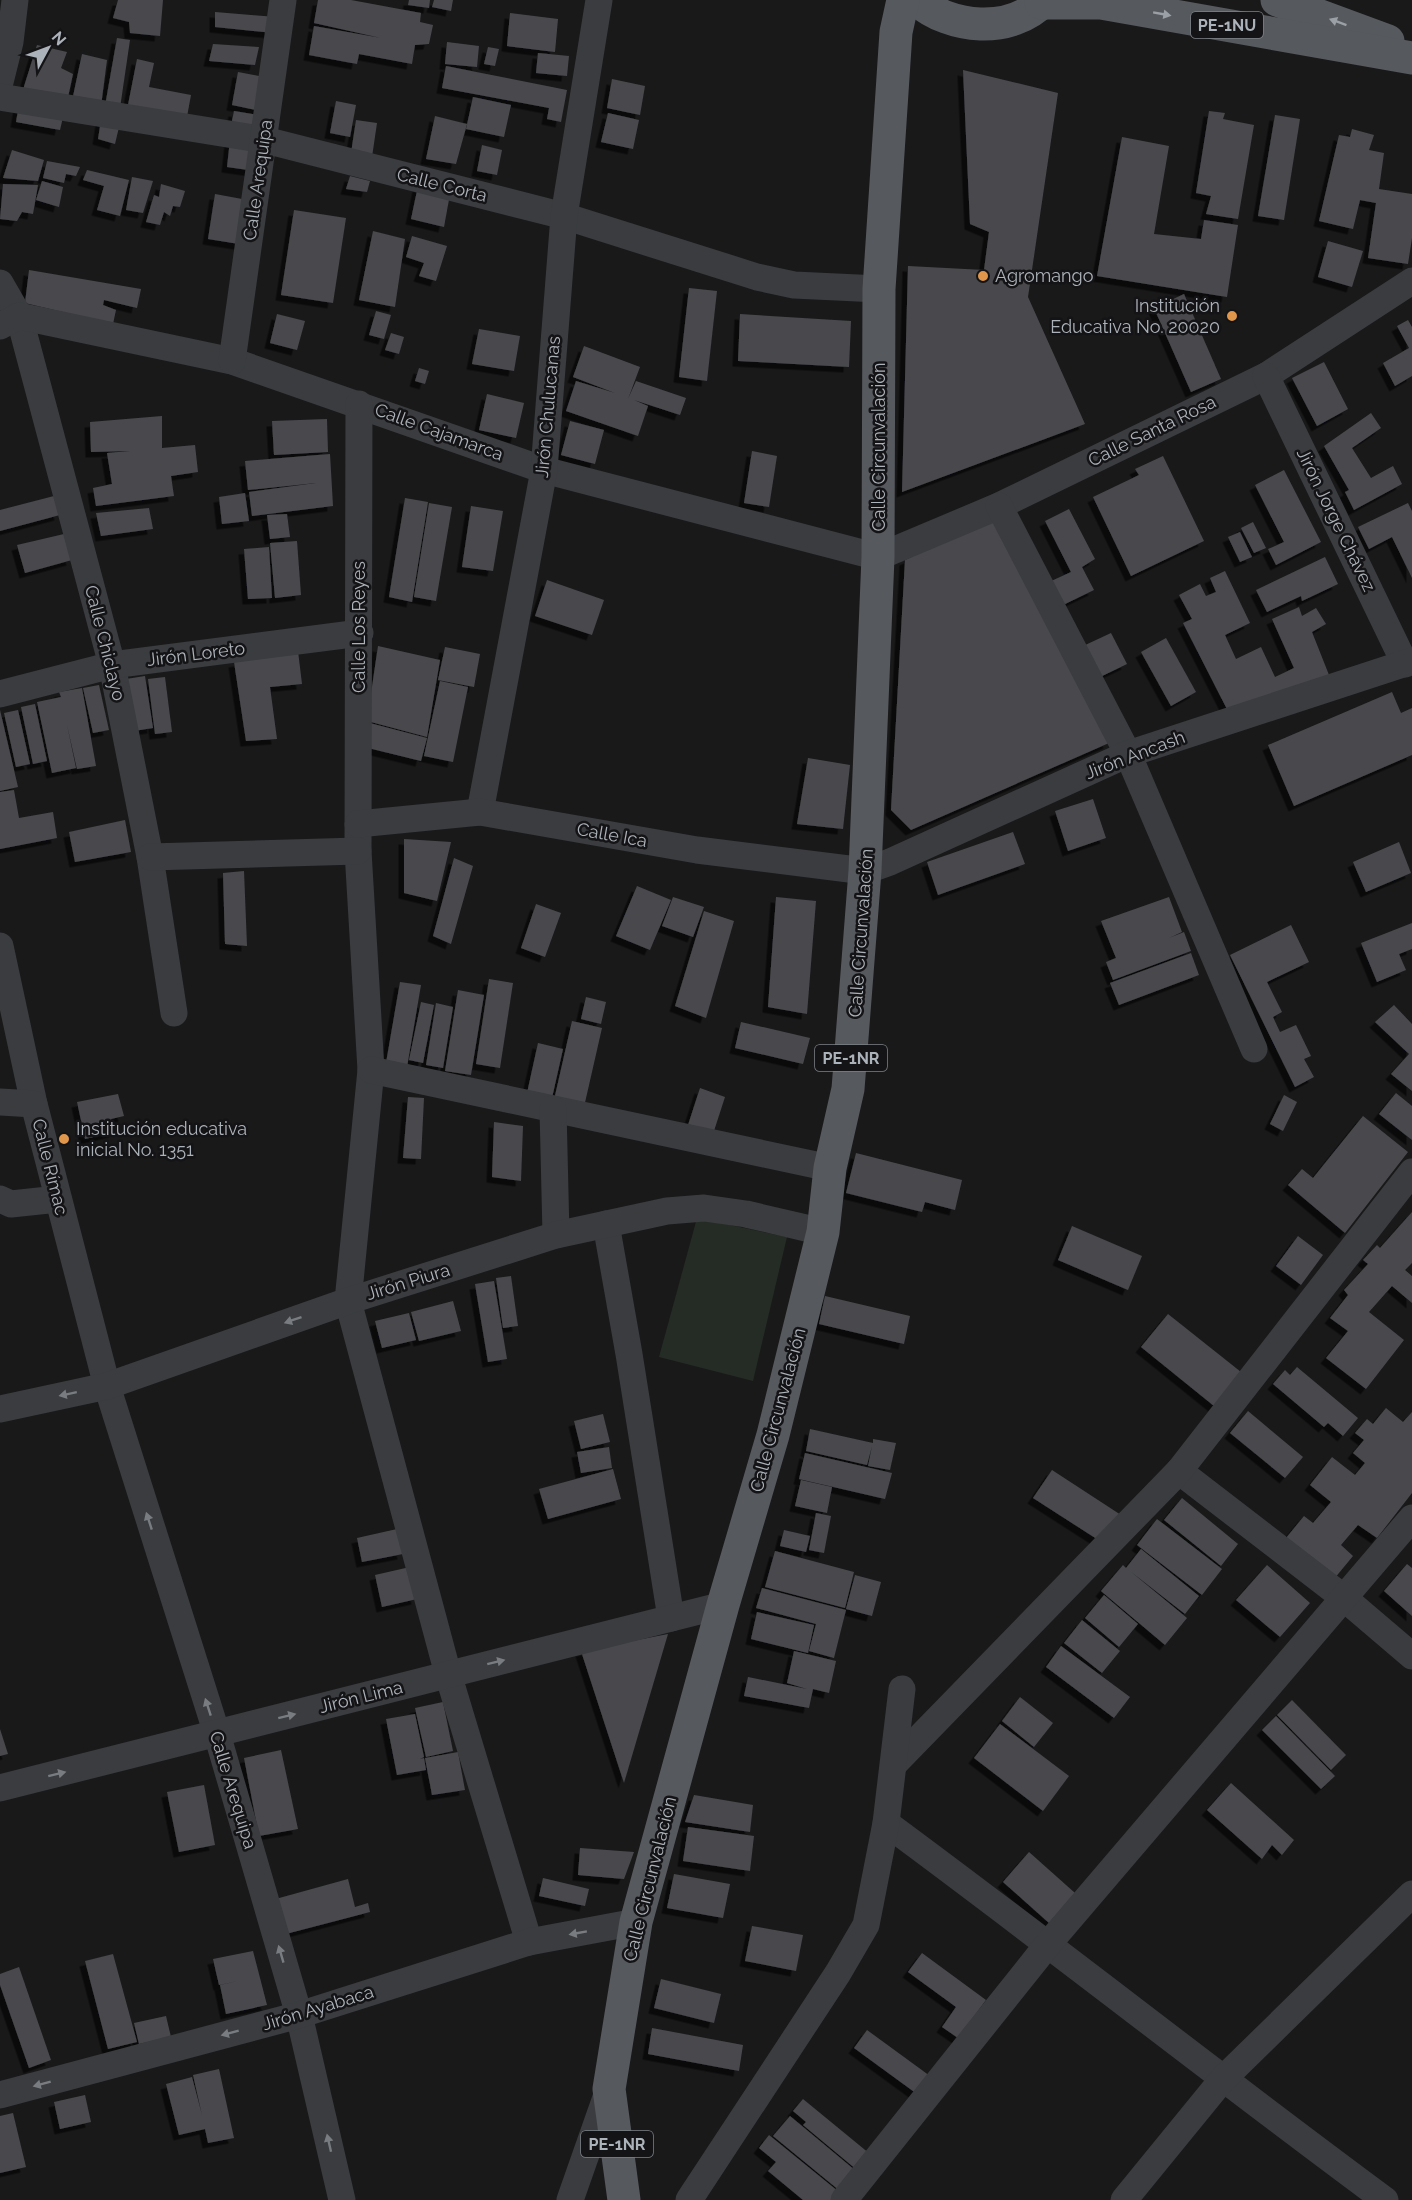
<svg xmlns="http://www.w3.org/2000/svg" width="1412" height="2200" font-family="Raleway,sans-serif">
	<style>
		.green { fill: #252c25 }
		.building { fill: #48494d; filter: url(#shadow) }
		.lines { fill: none; stroke-linecap: round; stroke-linejoin: round }
		.street { stroke: #3a3c3f; stroke-width: 27 }
		.primary { stroke: #56595e; stroke-width: 33 }
		.oneway { fill: #9ba0a7 }
		.oneway2 { fill: #797d82 }
		.poi-dot { fill: #e0964b; stroke: #141416; stroke-width: 2 }
		.labels { text-anchor: middle; stroke-width: 5; stroke-linejoin: round; paint-order: stroke }
		.shield { fill: #141416; stroke: #7e8388; stroke-width: 1.5 }
		.shield-label { font-size: 16px; font-weight: bold; fill: #acb2b9 }
		.street-label { font-size: 18px; fill: #acb2b9; stroke: #141416 }
		.poi-label { font-size: 18px; fill: #acb2b9; stroke: #141416; text-anchor: start }
	</style>
	<defs>
		<filter id="shadow"><feDropShadow dx="-5.5" dy="5.5" stdDeviation="0" flood-color="#0009"/></filter>
	</defs>
	<rect width="100%" height="100%" fill="#19191a"/>
	<polygon class="green" points="697,1218 787,1237 753,1381 659,1357"/>
	<g class="building">
		<polygon points="118,0 163,0 160,36 130,33 129,22 113,18"/>
		<polygon points="318,0 351,0 421,13 420,22 433,25 429,44 415,45 412,64 359,54 357,64 309,55 314,26 381,38 314,23"/>
		<polygon points="409,0 430,0 429,8 408,5"/>
		<polygon points="434,0 453,0 451,11 432,7"/>
		<polygon points="215,12 276,17 274,33 215,27"/>
		<polygon points="510,13 558,19 555,52 507,46"/>
		<polygon points="117,38 130,40 120,108 105,106"/>
		<polygon points="447,42 479,46 477,67 445,64"/>
		<polygon points="213,44 259,47 255,65 209,61"/>
		<polygon points="37,45 67,52 61,68 73,74 67,102 21,96"/>
		<polygon points="488,47 499,49 495,66 484,64"/>
		<polygon points="538,53 569,56 567,76 536,73"/>
		<polygon points="82,54 107,60 101,106 72,101"/>
		<polygon points="137,59 154,63 149,87 191,95 186,122 127,110"/>
		<polygon points="446,66 567,90 561,122 547,119 549,108 442,88"/>
		<polygon points="963,70 1058,93 1028,297 1085,424 902,492 908,266 984,270 989,232 970,224"/>
		<polygon points="238,72 269,78 265,112 232,105"/>
		<polygon points="612,79 645,86 640,115 607,108"/>
		<polygon points="473,97 511,105 504,137 466,129"/>
		<polygon points="336,101 356,105 350,137 330,133"/>
		<polygon points="19,105 64,113 60,130 16,122"/>
		<polygon points="234,111 264,116 262,134 230,130"/>
		<polygon points="1209,111 1225,113 1223,119 1254,125 1238,219 1206,214 1211,196 1196,193"/>
		<polygon points="608,113 639,120 633,149 601,142"/>
		<polygon points="1275,115 1300,119 1284,220 1258,216"/>
		<polygon points="435,116 467,124 456,164 426,159"/>
		<polygon points="101,120 120,123 115,144 98,139"/>
		<polygon points="356,120 377,123 372,157 351,153"/>
		<polygon points="1352,129 1374,135 1369,150 1384,153 1379,189 1412,194 1412,238 1408,264 1368,258 1376,203 1360,200 1353,229 1319,221 1339,135 1350,137"/>
		<polygon points="1122,137 1169,146 1154,234 1201,239 1204,220 1238,225 1227,297 1097,276"/>
		<polygon points="230,140 260,143 255,171 227,167"/>
		<polygon points="482,145 502,150 497,175 477,171"/>
		<polygon points="12,150 44,160 38,181 3,178"/>
		<polygon points="47,161 80,167 76,176 66,174 64,183 43,178"/>
		<polygon points="87,170 129,180 120,216 97,210 104,186 83,180"/>
		<polygon points="350,176 370,181 367,192 346,189"/>
		<polygon points="132,177 153,181 143,213 126,210"/>
		<polygon points="42,181 63,187 59,207 36,200"/>
		<polygon points="3,184 38,185 33,214 22,212 17,221 0,219"/>
		<polygon points="161,184 185,191 180,207 173,206 170,216 164,212 160,225 146,222 154,195 159,197"/>
		<polygon points="418,186 450,194 444,227 411,219"/>
		<polygon points="215,194 253,201 245,245 208,239"/>
		<polygon points="294,210 346,218 333,303 281,295"/>
		<polygon points="373,231 405,239 395,307 359,300"/>
		<polygon points="412,236 447,246 436,281 419,276 424,263 406,257"/>
		<polygon points="1328,241 1363,251 1352,287 1318,277"/>
		<polygon points="29,270 141,289 137,308 104,300 103,305 116,310 113,324 25,303"/>
		<polygon points="689,288 717,291 707,381 679,377"/>
		<polygon points="1184,294 1221,379 1191,392 1154,308"/>
		<polygon points="376,311 391,315 384,339 369,335"/>
		<polygon points="277,314 305,321 297,350 270,343"/>
		<polygon points="740,314 851,321 849,367 738,361"/>
		<polygon points="1408,320 1412,327 1412,376 1395,386 1383,363 1409,348 1397,326"/>
		<polygon points="479,329 520,336 514,371 472,364"/>
		<polygon points="391,333 404,337 399,354 385,350"/>
		<polygon points="584,346 640,367 628,399 636,381 686,398 680,415 634,400 648,406 638,436 566,411 576,381 615,393 573,377"/>
		<polygon points="1324,362 1348,409 1317,426 1292,378"/>
		<polygon points="419,368 429,371 425,384 415,381"/>
		<polygon points="487,394 524,403 516,438 479,430"/>
		<polygon points="1371,413 1381,428 1352,448 1371,478 1393,466 1402,484 1354,510 1345,492 1349,490 1324,446"/>
		<polygon points="162,416 162,448 195,445 198,472 171,476 174,496 96,506 93,488 112,484 107,453 130,451 91,452 90,422"/>
		<polygon points="327,419 328,452 274,455 272,421"/>
		<polygon points="570,421 604,430 595,464 561,455"/>
		<polygon points="752,451 777,456 769,507 744,503"/>
		<polygon points="330,454 333,506 252,516 249,492 316,483 248,490 245,461"/>
		<polygon points="1163,456 1204,541 1131,576 1093,497 1139,475 1135,469"/>
		<polygon points="1284,470 1321,542 1276,565 1268,549 1284,542 1255,485"/>
		<polygon points="245,493 249,521 222,524 219,497"/>
		<polygon points="54,496 60,515 0,531 0,510"/>
		<polygon points="405,498 428,502 412,602 389,597"/>
		<polygon points="429,503 452,507 436,601 414,597"/>
		<polygon points="1408,503 1412,511 1412,578 1392,537 1369,549 1358,527"/>
		<polygon points="471,506 503,511 493,571 462,567"/>
		<polygon points="149,508 153,529 101,536 96,513"/>
		<polygon points="1069,509 1095,559 1082,567 1094,590 1061,606 1049,582 1071,572 1045,521"/>
		<polygon points="287,514 290,537 270,539 267,515"/>
		<polygon points="993,517 1109,743 911,830 891,810 905,560"/>
		<polygon points="1253,522 1266,548 1254,553 1241,528"/>
		<polygon points="1240,532 1252,557 1240,562 1228,537"/>
		<polygon points="64,534 72,560 25,573 17,545"/>
		<polygon points="297,541 301,595 275,598 270,543"/>
		<polygon points="269,547 272,598 248,599 244,549"/>
		<polygon points="1325,557 1338,584 1302,601 1301,596 1267,612 1256,590"/>
		<polygon points="1225,571 1250,623 1225,635 1236,659 1261,647 1275,677 1294,668 1272,619 1299,607 1302,616 1316,608 1326,624 1312,632 1329,675 1232,719 1183,623 1192,619 1179,595 1200,584 1206,596 1216,592 1210,578"/>
		<polygon points="547,580 604,600 592,635 535,616"/>
		<polygon points="1111,633 1127,664 1096,679 1081,647"/>
		<polygon points="1166,638 1196,692 1171,706 1141,652"/>
		<polygon points="378,646 440,660 427,737 367,721"/>
		<polygon points="445,647 480,654 474,687 438,680"/>
		<polygon points="298,651 302,684 270,687 277,739 246,741 234,662"/>
		<polygon points="145,676 153,728 134,731 126,679"/>
		<polygon points="165,677 172,732 155,734 148,679"/>
		<polygon points="440,681 468,687 453,762 424,756"/>
		<polygon points="99,685 109,730 93,733 83,688"/>
		<polygon points="82,688 96,766 77,769 67,725 76,768 52,773 37,702 61,697 59,692"/>
		<polygon points="1392,692 1401,713 1412,708 1412,755 1294,806 1268,745"/>
		<polygon points="35,704 47,761 33,764 21,707"/>
		<polygon points="0,710 18,787 0,791"/>
		<polygon points="18,710 30,764 16,767 4,713"/>
		<polygon points="366,722 427,738 421,761 360,746"/>
		<polygon points="808,758 850,765 843,829 797,824"/>
		<polygon points="14,790 19,818 53,812 57,838 0,849 0,792"/>
		<polygon points="1093,799 1106,838 1068,851 1055,811"/>
		<polygon points="125,820 131,852 75,862 69,832"/>
		<polygon points="1013,832 1025,864 938,895 927,862"/>
		<polygon points="404,839 451,842 437,901 404,893"/>
		<polygon points="1399,842 1411,873 1366,892 1353,862"/>
		<polygon points="454,858 473,866 451,944 433,936"/>
		<polygon points="244,871 247,946 225,944 223,873"/>
		<polygon points="637,886 671,900 650,950 616,936"/>
		<polygon points="673,897 704,907 693,937 662,926"/>
		<polygon points="776,897 816,901 807,1014 768,1007"/>
		<polygon points="1169,897 1182,932 1169,938 1184,932 1191,951 1113,980 1106,962 1116,958 1101,921"/>
		<polygon points="536,904 561,913 545,957 521,948"/>
		<polygon points="704,911 734,921 706,1018 675,1006"/>
		<polygon points="1412,923 1412,949 1399,954 1406,970 1377,982 1361,943"/>
		<polygon points="1291,925 1309,962 1267,982 1282,1012 1273,1017 1280,1032 1296,1025 1311,1056 1304,1059 1314,1077 1295,1087 1230,955"/>
		<polygon points="1191,953 1199,975 1119,1005 1110,983"/>
		<polygon points="489,979 513,983 500,1068 476,1064"/>
		<polygon points="400,982 421,985 407,1067 386,1063"/>
		<polygon points="458,990 484,995 471,1075 445,1071"/>
		<polygon points="586,997 606,1002 601,1024 581,1019"/>
		<polygon points="421,1002 434,1005 423,1063 409,1060"/>
		<polygon points="436,1003 453,1007 443,1068 426,1065"/>
		<polygon points="1394,1005 1412,1024 1412,1091 1391,1074 1409,1054 1375,1022"/>
		<polygon points="572,1021 602,1028 584,1107 554,1100"/>
		<polygon points="741,1022 810,1038 803,1064 735,1048"/>
		<polygon points="538,1043 563,1049 552,1098 527,1093"/>
		<polygon points="700,1088 725,1097 713,1134 688,1125"/>
		<polygon points="1396,1093 1412,1106 1412,1140 1379,1114"/>
		<polygon points="118,1094 124,1116 111,1119 115,1132 85,1139 77,1102"/>
		<polygon points="1284,1095 1297,1102 1283,1131 1270,1124"/>
		<polygon points="408,1097 424,1098 421,1159 403,1158"/>
		<polygon points="1363,1116 1408,1152 1345,1233 1288,1185 1302,1169 1313,1178"/>
		<polygon points="494,1122 523,1126 521,1181 492,1177"/>
		<polygon points="856,1153 962,1180 955,1210 925,1202 922,1212 846,1193"/>
		<polygon points="1412,1212 1412,1263 1405,1270 1412,1276 1412,1303 1392,1286 1369,1312 1404,1340 1366,1389 1326,1358 1348,1331 1330,1318 1348,1295 1344,1290 1368,1264 1363,1260 1377,1245 1380,1248"/>
		<polygon points="1072,1226 1142,1256 1128,1290 1058,1260"/>
		<polygon points="1298,1236 1323,1255 1301,1285 1276,1266"/>
		<polygon points="511,1276 518,1326 503,1328 496,1278"/>
		<polygon points="494,1281 507,1359 488,1362 475,1284"/>
		<polygon points="825,1296 910,1316 904,1344 819,1324"/>
		<polygon points="453,1301 461,1331 419,1341 411,1312"/>
		<polygon points="409,1313 416,1340 382,1348 375,1321"/>
		<polygon points="1168,1314 1241,1372 1214,1406 1141,1347"/>
		<polygon points="1297,1367 1358,1418 1343,1436 1328,1423 1324,1427 1273,1384 1285,1370 1290,1375"/>
		<polygon points="1386,1408 1403,1422 1412,1412 1412,1493 1377,1538 1358,1525 1341,1545 1353,1556 1334,1579 1286,1538 1304,1516 1313,1523 1331,1502 1310,1485 1332,1457 1355,1475 1365,1463 1353,1453 1364,1440 1355,1433 1367,1419 1373,1424"/>
		<polygon points="1248,1411 1303,1457 1285,1478 1230,1433"/>
		<polygon points="603,1414 610,1442 581,1449 574,1421"/>
		<polygon points="810,1429 873,1443 873,1439 896,1443 890,1470 868,1466 872,1446 867,1465 806,1451"/>
		<polygon points="609,1447 612,1468 581,1473 577,1452"/>
		<polygon points="805,1453 892,1473 885,1499 799,1479"/>
		<polygon points="613,1469 621,1499 548,1519 539,1489"/>
		<polygon points="1052,1470 1121,1515 1103,1543 1033,1498"/>
		<polygon points="801,1480 832,1487 827,1513 795,1506"/>
		<polygon points="1182,1498 1238,1544 1221,1566 1164,1520"/>
		<polygon points="816,1513 831,1516 824,1553 809,1550"/>
		<polygon points="1157,1519 1222,1569 1202,1595 1137,1545"/>
		<polygon points="397,1529 403,1554 362,1562 357,1538"/>
		<polygon points="784,1530 810,1536 806,1552 780,1546"/>
		<polygon points="1141,1549 1199,1596 1185,1614 1130,1571 1187,1618 1165,1645 1101,1591 1123,1565 1126,1568"/>
		<polygon points="775,1551 854,1572 845,1608 765,1587"/>
		<polygon points="1407,1564 1412,1568 1412,1616 1384,1591"/>
		<polygon points="1267,1565 1310,1603 1280,1637 1236,1600"/>
		<polygon points="410,1567 417,1599 382,1607 375,1575"/>
		<polygon points="855,1575 881,1582 872,1616 846,1609"/>
		<polygon points="762,1588 846,1610 834,1658 809,1651 816,1624 756,1608"/>
		<polygon points="1104,1595 1138,1624 1119,1647 1085,1618"/>
		<polygon points="757,1612 814,1625 808,1653 751,1639"/>
		<polygon points="1082,1620 1120,1651 1102,1673 1064,1643"/>
		<polygon points="668,1634 624,1783 581,1651"/>
		<polygon points="1061,1646 1130,1697 1114,1718 1046,1667"/>
		<polygon points="794,1651 836,1661 829,1693 813,1689 809,1708 744,1696 748,1677 807,1689 787,1683"/>
		<polygon points="1020,1697 1053,1723 1034,1747 1002,1721"/>
		<polygon points="1292,1700 1346,1755 1331,1770 1277,1715"/>
		<polygon points="443,1702 453,1751 426,1757 415,1708"/>
		<polygon points="415,1714 424,1757 420,1759 424,1758 426,1770 397,1775 386,1719"/>
		<polygon points="1276,1716 1335,1776 1321,1789 1262,1730"/>
		<polygon points="1000,1724 1069,1776 1043,1811 974,1758"/>
		<polygon points="0,1729 8,1754 0,1756"/>
		<polygon points="281,1750 298,1829 259,1836 244,1758"/>
		<polygon points="458,1752 465,1790 432,1795 425,1758"/>
		<polygon points="1231,1783 1294,1840 1282,1855 1272,1845 1262,1859 1207,1810"/>
		<polygon points="204,1785 215,1845 179,1852 167,1792"/>
		<polygon points="694,1795 753,1805 750,1832 685,1822"/>
		<polygon points="688,1827 754,1836 750,1871 683,1861"/>
		<polygon points="580,1848 634,1852 624,1879 578,1875"/>
		<polygon points="1029,1852 1075,1893 1049,1923 1003,1882"/>
		<polygon points="674,1874 730,1884 723,1918 667,1908"/>
		<polygon points="543,1878 589,1889 585,1906 539,1896"/>
		<polygon points="348,1879 355,1907 368,1903 370,1912 282,1935 272,1900"/>
		<polygon points="752,1926 803,1935 796,1971 745,1961"/>
		<polygon points="253,1951 267,2005 226,2014 220,1985 238,1981 219,1985 213,1959"/>
		<polygon points="922,1953 986,2000 958,2038 942,2027 956,2007 908,1972"/>
		<polygon points="113,1954 137,2042 108,2049 85,1961"/>
		<polygon points="19,1967 51,2060 29,2068 0,1985 0,1974"/>
		<polygon points="661,1979 721,1994 714,2023 654,2008"/>
		<polygon points="166,2016 171,2037 139,2044 134,2023"/>
		<polygon points="652,2028 743,2045 739,2071 648,2054"/>
		<polygon points="867,2030 930,2076 917,2094 854,2048"/>
		<polygon points="219,2069 234,2138 208,2143 205,2129 179,2135 166,2084 192,2077 202,2115 193,2075"/>
		<polygon points="85,2095 91,2122 60,2129 54,2102"/>
		<polygon points="803,2099 870,2154 857,2170 803,2125 806,2122 793,2111"/>
		<polygon points="13,2113 26,2167 0,2173 0,2116"/>
		<polygon points="790,2116 856,2171 840,2191 773,2136"/>
		<polygon points="769,2135 839,2192 833,2200 803,2200 768,2171 776,2162 759,2148"/>
	</g>
	<g class="lines">
		<g class="street">
			<polyline points="0,82 10,42 15,0"/>
			<polyline points="0,97 265,140 564,216 757,277 794,285 879,289"/>
			<polyline points="0,283 19,316 112,665 150,857 174,1013"/>
			<polyline points="0,326 19,316 232,361 544,470 878,557 999,506 1266,376 1412,281"/>
			<polyline points="232,361 283,0"/>
			<polyline points="1266,376 1405,664"/>
			<polyline points="359,404 358,851 371,1070 348,1301 448,1674 529,1942"/>
			<polyline points="999,506 1128,754 1254,1049"/>
			<polyline points="0,694 112,665 360,633"/>
			<polyline points="480,812 544,470 564,216 599,0"/>
			<polyline points="358,824 480,812 697,850 865,871 890,862 1128,754 1412,661"/>
			<polyline points="150,857 358,851"/>
			<polyline points="0,946 34,1104 107,1386 217,1734 299,2015 342,2200"/>
			<polyline points="371,1070 830,1168"/>
			<polyline points="0,1102 34,1104"/>
			<polyline points="553,1109 556,1235"/>
			<polyline points="0,1199 11,1204 58,1199"/>
			<polyline points="606,1224 629,1354 671,1618"/>
			<polyline points="0,1409 107,1386 348,1301 556,1235 667,1211 704,1208 746,1214 823,1232"/>
			<polyline points="1179,1471 1344,1598 1412,1656"/>
			<polyline points="894,1764 1179,1471 1412,1172"/>
			<polyline points="0,1788 723,1605"/>
			<path d="M886 1823C1054 1947 1217 2076 1385 2200"/>
			<polyline points="0,2095 299,2015 529,1942 636,1922"/>
			<polyline points="570,2200 609,2089"/>
			<polyline points="689,2200 838,1973 866,1925 886,1823 902,1689"/>
			<polyline points="844,2200 1049,1943 1412,1518"/>
			<polyline points="1124,2200 1222,2080 1412,1894"/>
		</g>
		<g class="primary">
			<path d="M917 0C950 29 1011 35 1044 0"/>
			<polyline points="1277,0 1388,41"/>
			<polyline points="1041,3 1101,3 1412,58"/>
			<polyline points="624,2200 609,2089 636,1922 723,1605 773,1435 823,1232 830,1168 848,1089 865,871 878,557 879,289 896,32 903,0"/>
		</g>
	</g>
	<defs><path id="oneway-solid" d="M-6-.8H1V-3.2L6.5 0L1 3.2V.8H-6Z" transform="scale(1.5)"/></defs>
	<g class="oneway">
		<use href="#oneway-solid" transform="translate(1162 14) rotate(10)"/>
		<use href="#oneway-solid" transform="translate(1338 22) rotate(-160)"/>
	</g>
	<g class="oneway2">
		<use href="#oneway-solid" transform="translate(293 1320) rotate(161)"/>
		<use href="#oneway-solid" transform="translate(68 1394) rotate(168)"/>
		<use href="#oneway-solid" transform="translate(149 1521) rotate(-108)"/>
		<use href="#oneway-solid" transform="translate(496 1662) rotate(-14)"/>
		<use href="#oneway-solid" transform="translate(208 1707) rotate(-108)"/>
		<use href="#oneway-solid" transform="translate(287 1716) rotate(-14)"/>
		<use href="#oneway-solid" transform="translate(57 1774) rotate(-14)"/>
		<use href="#oneway-solid" transform="translate(578 1933) rotate(170)"/>
		<use href="#oneway-solid" transform="translate(281 1954) rotate(-106)"/>
		<use href="#oneway-solid" transform="translate(230 2033) rotate(165)"/>
		<use href="#oneway-solid" transform="translate(42 2084) rotate(165)"/>
		<use href="#oneway-solid" transform="translate(329 2143) rotate(-103)"/>
	</g>
	<g class="poi-dot">
		<circle cx="983" cy="276" r="6"/>
		<circle cx="1232" cy="316" r="6"/>
		<circle cx="64" cy="1139" r="6"/>
	</g>
	<g class="labels">
		<g class="shield">
			<rect x="1191" y="12" width="72" height="26" rx="4.5"/>
			<rect x="815" y="1045" width="72" height="26" rx="4.5"/>
			<rect x="581" y="2131" width="72" height="26" rx="4.5"/>
		</g>
		<g class="shield-label">
			<text x="1227" y="31">PE-1NU</text>
			<text x="851" y="1064">PE-1NR</text>
			<text x="617" y="2150">PE-1NR</text>
		</g>
		<g class="street-label">
			<text transform="translate(258 180) rotate(-82)" y="6">Calle Arequipa</text>
			<text transform="translate(442 185) rotate(14)" y="6">Calle Corta</text>
			<text transform="translate(548 407) rotate(-85)" y="6">Jirón Chulucanas</text>
			<text transform="translate(1152 431) rotate(-26)" y="6">Calle Santa Rosa</text>
			<text transform="translate(439 432) rotate(20)" y="6">Calle Cajamarca</text>
			<text transform="translate(879 447) rotate(-90)" y="6">Calle Circunvalación</text>
			<text transform="translate(1336 520) rotate(64)" y="6">Jirón Jorge Chávez</text>
			<text transform="translate(359 627) rotate(-90)" y="6">Calle Los Reyes</text>
			<text transform="translate(105 643) rotate(76)" y="6">Calle Chiclayo</text>
			<text transform="translate(196 654) rotate(-7)" y="6">Jirón Loreto</text>
			<text transform="translate(1135 755) rotate(-21)" y="6">Jirón Ancash</text>
			<text transform="translate(612 835) rotate(10)" y="6">Calle Ica</text>
			<text transform="translate(861 933) rotate(-86)" y="6">Calle Circunvalación</text>
			<text transform="translate(50 1167) rotate(76)" y="6">Calle Rímac</text>
			<text transform="translate(408 1282) rotate(-17)" y="6">Jirón Piura</text>
			<text transform="translate(778 1410) rotate(-75)" y="6">Calle Circunvalación</text>
			<text transform="translate(361 1697) rotate(-14)" y="6">Jirón Lima</text>
			<text transform="translate(233 1790) rotate(73)" y="6">Calle Arequipa</text>
			<text transform="translate(650 1879) rotate(-76)" y="6">Calle Circunvalación</text>
			<text transform="translate(318 2008) rotate(-17)" y="6">Jirón Ayabaca</text>
		</g>
		<g class="poi-label">
			<text x="995" y="282">Agromango</text>
			<text x="1220" y="312" text-anchor="end">Institución<tspan x="1220" dy="21">Educativa No. 20020</tspan></text>
			<text x="76" y="1135">Institución educativa<tspan x="76" dy="21">inicial No. 1351</tspan></text>
		</g>
	</g>
	<g transform="translate(48 48) rotate(49)" stroke="#141416" stroke-width="4.5" paint-order="stroke">
	<path d="M0-4.5L10 22L0 15L-10 22Z" fill="#acb2b9"/>
	<text y="-9" font-size="16" font-weight="bold" text-anchor="middle" fill="#acb2b9">N</text>
	</g>
</svg>
